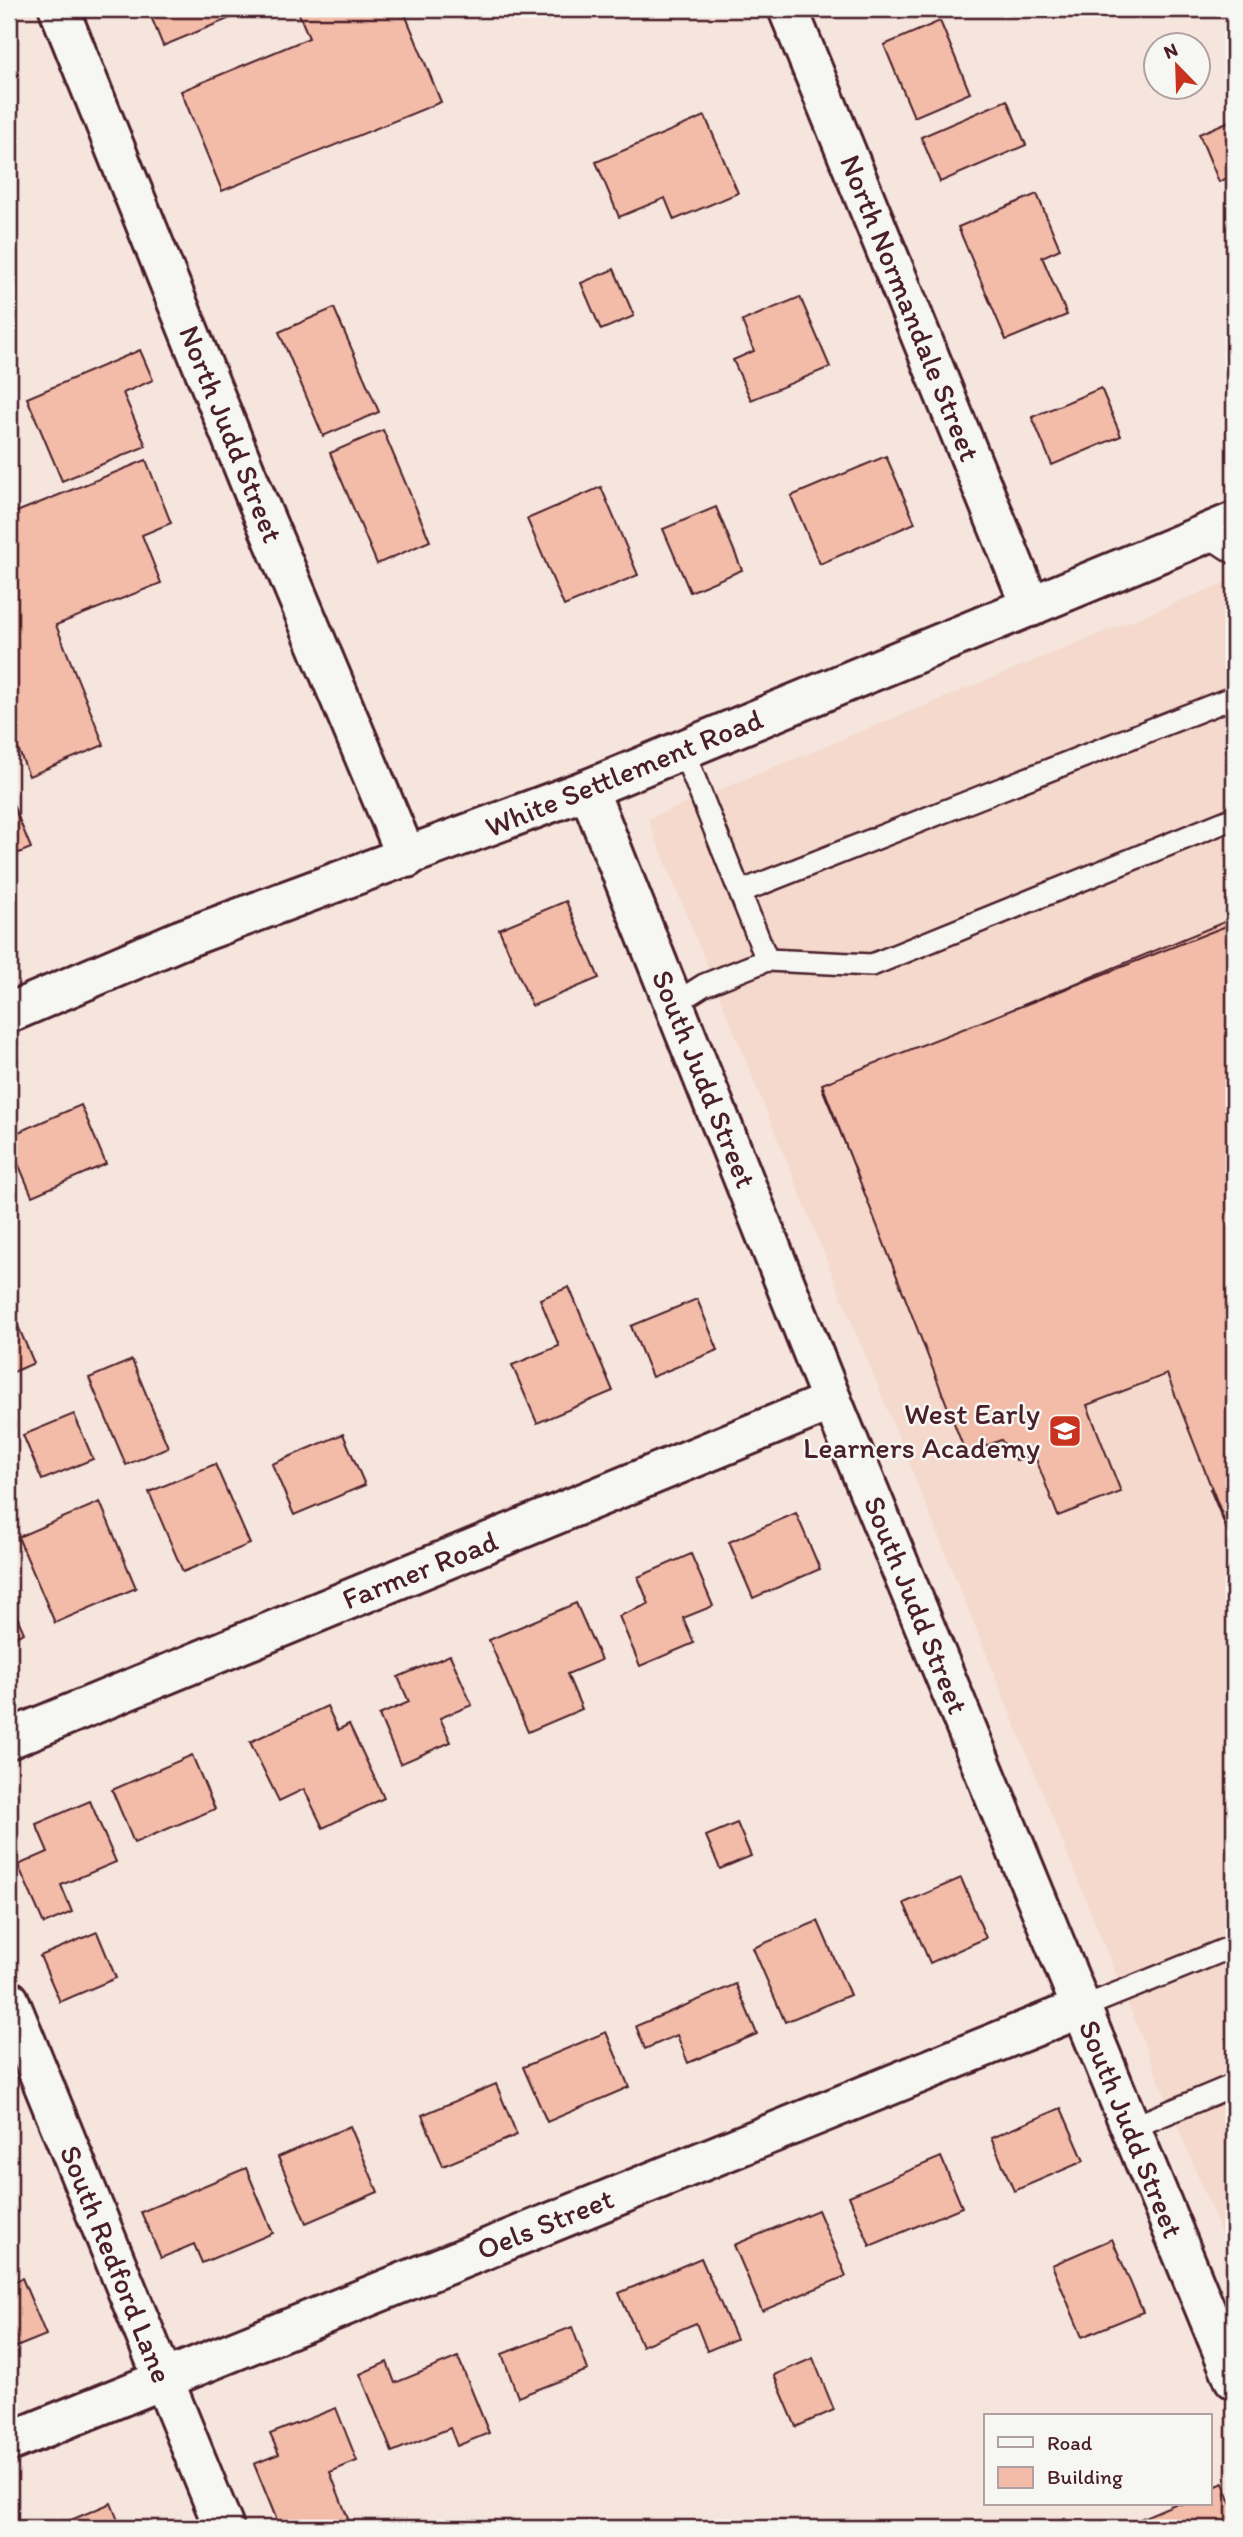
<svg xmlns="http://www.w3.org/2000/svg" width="1243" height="2537" font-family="Itim,sans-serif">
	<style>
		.built { fill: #f4d9cc }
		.building { fill: #f3bca8; stroke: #4a1f2b; stroke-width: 2; fill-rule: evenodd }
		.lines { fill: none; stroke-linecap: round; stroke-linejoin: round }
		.service-casing { stroke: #4a1f2b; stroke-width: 26 }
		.minor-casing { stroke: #4a1f2b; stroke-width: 44 }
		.secondary-casing { stroke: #4a1f2b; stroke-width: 44 }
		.service { stroke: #f6f6f2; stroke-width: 21 }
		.minor { stroke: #f6f6f2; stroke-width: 38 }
		.secondary { stroke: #f6f6f2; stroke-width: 38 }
		.labels { text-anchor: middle; stroke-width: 5; stroke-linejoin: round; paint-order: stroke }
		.street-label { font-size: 30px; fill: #4a1f2b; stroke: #f6f6f2 }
		.poi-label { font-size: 30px; fill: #4a1f2b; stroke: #f6f6f2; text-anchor: end }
	</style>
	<rect width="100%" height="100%" fill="#f5e5dc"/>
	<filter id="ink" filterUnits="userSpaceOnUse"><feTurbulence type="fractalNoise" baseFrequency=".0143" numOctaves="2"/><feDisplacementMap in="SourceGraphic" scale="14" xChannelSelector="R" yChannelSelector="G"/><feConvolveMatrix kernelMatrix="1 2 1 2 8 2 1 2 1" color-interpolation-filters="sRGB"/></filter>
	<g filter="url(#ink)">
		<polygon class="built" points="1234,579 1234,2265 648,819"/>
		<g class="building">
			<polygon points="148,9 252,9 163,46"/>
			<polygon points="297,9 403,9 441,102 222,191 181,91 309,38"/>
			<polygon points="940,21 970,93 914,117 884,45"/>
			<polygon points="1007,100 1026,145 940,182 921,137"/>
			<polygon points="705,116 738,193 674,220 665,198 619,217 596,162"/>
			<polygon points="1234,119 1234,175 1219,182 1199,134"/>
			<polygon points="9,139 16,156 9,159"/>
			<polygon points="1037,194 1060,249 1042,257 1067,315 1006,340 958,227"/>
			<polygon points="614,269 634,316 601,330 581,283"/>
			<polygon points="800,297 830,367 751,400 733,360 754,351 742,321"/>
			<polygon points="334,308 379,412 323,436 279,332"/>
			<polygon points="140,350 153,380 123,393 146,446 62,481 27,398"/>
			<polygon points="1101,388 1121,436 1052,465 1032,417"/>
			<polygon points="383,430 430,541 377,564 330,453"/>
			<polygon points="886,456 915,523 820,564 791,496"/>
			<polygon points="146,460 171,523 142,535 161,583 56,625 104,745 29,776 9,726 9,515"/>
			<polygon points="601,487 638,575 564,606 527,519"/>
			<polygon points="716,507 742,570 690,592 663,529"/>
			<polygon points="9,795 31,848 9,857"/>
			<polygon points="566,901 599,978 532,1006 499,929"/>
			<path d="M1234 918V1547L1210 1489 1217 1486 1169 1370 972 1450 822 1088ZM1062 1098 1071 1119 1100 1107 1142 1209 1168 1198 1177 1219 1022 1283 962 1140Z"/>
			<polygon points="1234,923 1234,1545 1167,1374 1087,1405 1121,1492 1058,1516 1034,1454 1017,1461 1001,1440 966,1454 822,1084"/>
			<polygon points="81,1105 106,1164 32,1196 9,1142 9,1136"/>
			<polygon points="569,1287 613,1391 537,1423 512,1365 559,1346 540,1299"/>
			<polygon points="697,1299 718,1350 652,1377 631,1326"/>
			<polygon points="15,1319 34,1363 9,1374 9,1322"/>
			<polygon points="132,1360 168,1447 126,1465 89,1378"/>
			<polygon points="74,1414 93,1459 42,1480 23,1435"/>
			<polygon points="343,1434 365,1485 294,1515 272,1464"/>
			<polygon points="215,1464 250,1544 183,1572 149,1492"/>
			<polygon points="100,1502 136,1588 55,1623 18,1537"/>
			<polygon points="796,1513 820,1569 753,1598 729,1542"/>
			<polygon points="691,1554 713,1606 683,1618 694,1643 640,1666 619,1616 649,1604 638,1577"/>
			<polygon points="9,1598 24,1633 9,1640"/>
			<polygon points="576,1603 601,1660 567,1674 582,1709 528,1732 489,1640"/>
			<polygon points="450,1655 472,1705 440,1718 451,1742 400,1764 379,1715 409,1702 398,1677"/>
			<polygon points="327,1706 338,1730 349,1724 384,1798 323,1828 304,1789 279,1801 250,1742"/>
			<polygon points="192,1755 215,1809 134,1843 112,1790"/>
			<polygon points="90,1801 116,1862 61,1885 72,1912 44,1924 18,1865 48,1852 36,1824"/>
			<polygon points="737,1823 751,1856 720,1869 706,1836"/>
			<polygon points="961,1878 986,1938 930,1963 904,1903"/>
			<polygon points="818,1921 850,1995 785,2022 753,1948"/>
			<polygon points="97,1932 116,1978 60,2002 40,1956"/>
			<polygon points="736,1984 757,2034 688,2063 677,2035 645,2049 636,2026"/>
			<polygon points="606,2032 629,2087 547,2122 523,2067"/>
			<polygon points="496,2084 517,2135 443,2166 422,2115"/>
			<polygon points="1061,2108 1084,2161 1014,2191 991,2138"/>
			<polygon points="350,2126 378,2192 306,2223 278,2157"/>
			<polygon points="941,2157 962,2207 870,2246 849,2196"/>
			<polygon points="246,2168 273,2233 202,2263 194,2244 161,2258 141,2212"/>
			<polygon points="818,2210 846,2276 762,2311 734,2245"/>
			<polygon points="1112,2239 1143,2312 1082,2337 1052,2265"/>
			<polygon points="701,2258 736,2339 707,2351 696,2323 642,2346 619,2293"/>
			<polygon points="22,2278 46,2335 9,2350 9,2284"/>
			<polygon points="572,2327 588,2370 518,2397 502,2354"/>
			<polygon points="458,2357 489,2433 457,2446 450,2428 392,2452 360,2374 387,2362 395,2383"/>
			<polygon points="813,2358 834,2410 796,2427 774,2375"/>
			<polygon points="336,2408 357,2461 330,2472 350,2524 339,2528 280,2528 254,2464 279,2454 270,2434"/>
			<polygon points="1223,2483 1234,2510 1234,2528 1122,2528 1121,2527 1175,2504 1210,2504 1210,2489"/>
			<polygon points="111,2503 121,2528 52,2528"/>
			<polygon points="1065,2519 1069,2528 1042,2528"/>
		</g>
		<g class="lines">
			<defs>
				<g id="service">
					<polyline points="1205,534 1234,553"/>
					<polyline points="683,750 767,960"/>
					<polyline points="740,892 1234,697"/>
					<polyline points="674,1004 704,985 767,960 872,965 1234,818"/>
					<polyline points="1081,2008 1234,1946"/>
					<polyline points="1131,2128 1234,2085"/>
				</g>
				<g id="minor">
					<polyline points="59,9 254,493 407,858"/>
					<polyline points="788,9 1031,607"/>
					<polyline points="588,789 832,1401 1234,2379"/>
					<polyline points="9,1739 832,1401"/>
					<polyline points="9,2000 224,2528"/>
					<polyline points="9,2442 1081,2008"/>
				</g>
				<polyline id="secondary" points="9,1013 180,940 588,789 1234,522"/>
			</defs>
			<use href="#service" class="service-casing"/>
			<use href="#minor" class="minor-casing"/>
			<use href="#secondary" class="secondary-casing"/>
			<use href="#service" class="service"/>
			<use href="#minor" class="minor"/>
			<use href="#secondary" class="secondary"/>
		</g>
	</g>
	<defs>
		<symbol id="school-square" viewBox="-11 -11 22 22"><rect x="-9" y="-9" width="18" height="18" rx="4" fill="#c8321e" stroke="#f6f6f2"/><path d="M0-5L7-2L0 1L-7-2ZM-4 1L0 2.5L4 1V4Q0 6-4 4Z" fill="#fff"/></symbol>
	</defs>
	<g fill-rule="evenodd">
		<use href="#school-square" x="1046" y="1412" width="38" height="38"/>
	</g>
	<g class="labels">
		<g class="street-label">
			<text transform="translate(910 308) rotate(68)" y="10">North Normandale Street</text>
			<text transform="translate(231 434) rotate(68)" y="10">North Judd Street</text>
			<text transform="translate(624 773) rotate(-22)" y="10">White Settlement Road</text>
			<text transform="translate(704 1079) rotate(68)" y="10">South Judd Street</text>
			<text transform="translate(420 1570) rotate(-22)" y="10">Farmer Road</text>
			<text transform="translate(916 1605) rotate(68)" y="10">South Judd Street</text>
			<text transform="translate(1131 2129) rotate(68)" y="10">South Judd Street</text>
			<text transform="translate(545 2224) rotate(-22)" y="10">Oels Street</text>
			<text transform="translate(116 2264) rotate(68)" y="10">South Redford Lane</text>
		</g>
		<g class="poi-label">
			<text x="1040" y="1424">West Early<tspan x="1040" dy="34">Learners Academy</tspan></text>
		</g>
	</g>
	<rect width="1243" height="2537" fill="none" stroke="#f6f6f2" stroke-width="35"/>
	<rect x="18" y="18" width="1208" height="2502" fill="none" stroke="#4a1f2b" stroke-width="2.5" filter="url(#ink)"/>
	<rect x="984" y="2414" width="228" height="91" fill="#f6f6f2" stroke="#b1a0a2" stroke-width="2"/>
	<rect x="998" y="2437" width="35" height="10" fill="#f6f6f2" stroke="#b1a0a2" stroke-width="2"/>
	<text x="1047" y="2450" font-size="21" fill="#4a1f2b">Road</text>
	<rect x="998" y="2467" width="35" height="21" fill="#f3bca8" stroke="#b1a0a2" stroke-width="2"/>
	<text x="1047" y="2484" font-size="21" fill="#4a1f2b">Building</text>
	<g transform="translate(1177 66) rotate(337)"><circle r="33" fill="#f6f6f2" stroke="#b1a0a2" stroke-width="2"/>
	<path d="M0-5L12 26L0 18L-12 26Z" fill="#c8321e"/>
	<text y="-10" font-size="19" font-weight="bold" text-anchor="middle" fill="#4a1f2b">N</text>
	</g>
</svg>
